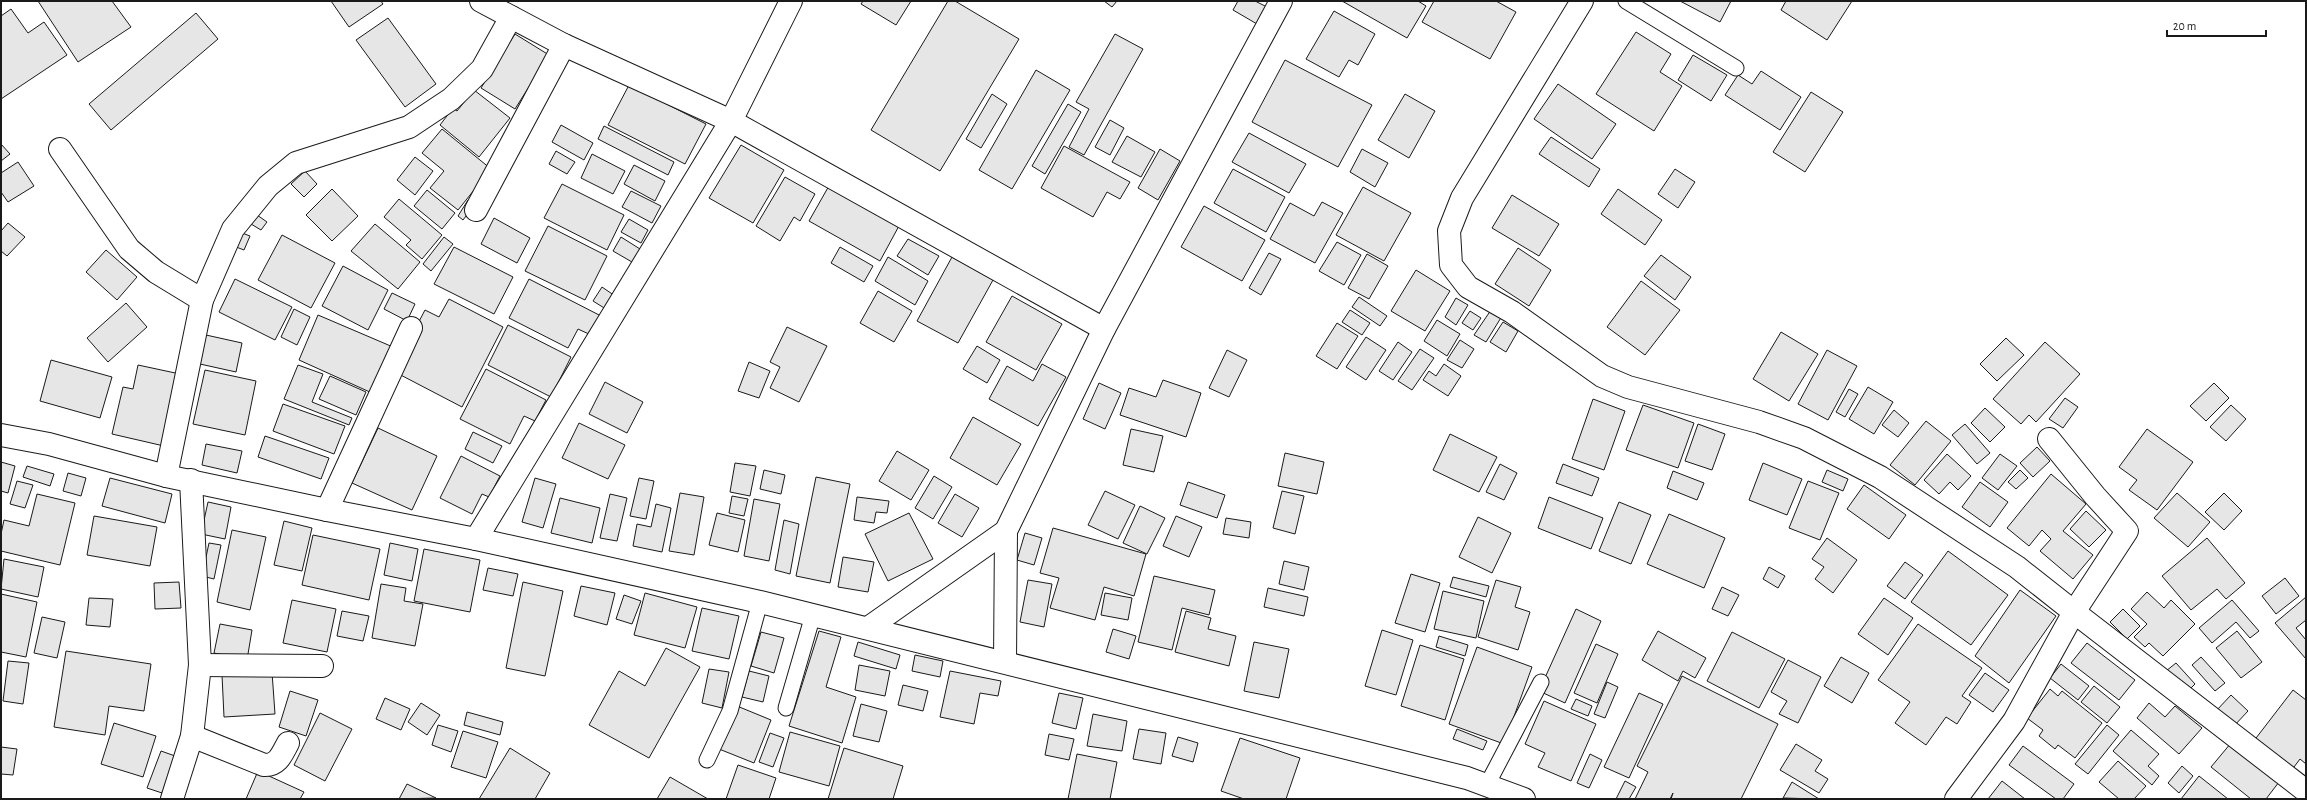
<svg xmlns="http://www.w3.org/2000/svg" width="2307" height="800" font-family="'Alegreya Sans',sans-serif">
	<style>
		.building { fill: #e6e6e6; stroke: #1a1a1a }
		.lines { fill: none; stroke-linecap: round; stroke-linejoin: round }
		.service-casing { stroke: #1a1a1a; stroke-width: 17 }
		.minor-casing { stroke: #1a1a1a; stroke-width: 24 }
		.tertiary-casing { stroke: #1a1a1a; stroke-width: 24 }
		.service { stroke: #fff; stroke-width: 15 }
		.minor { stroke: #fff; stroke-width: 22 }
		.tertiary { stroke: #fff; stroke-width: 22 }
	</style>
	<rect width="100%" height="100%" fill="#fff"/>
	<g class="building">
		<polygon points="38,1 112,1 131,27 78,62"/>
		<polygon points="331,1 381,1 383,4 349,27"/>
		<polygon points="863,1 911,1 896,25 861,4"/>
		<polygon points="948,1 955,1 1019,39 940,171 871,130"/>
		<polygon points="1104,1 1117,1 1112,7"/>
		<polygon points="1238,1 1255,1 1267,7 1257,24 1233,10"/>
		<polygon points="1342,1 1418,1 1426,6 1407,38"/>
		<polygon points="1434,1 1496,1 1516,12 1490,59 1422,22"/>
		<polygon points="1680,1 1731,1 1720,22"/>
		<polygon points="1786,1 1852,1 1827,40 1781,10"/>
		<polygon points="11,9 28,33 44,22 67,55 1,99 1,16"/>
		<polygon points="1334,11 1375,34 1358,65 1349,60 1339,77 1306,59"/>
		<polygon points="196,13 218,39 111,130 89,104"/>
		<polygon points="388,18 436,84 405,107 356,40"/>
		<polygon points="1636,32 1671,54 1660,72 1682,86 1654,131 1596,94"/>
		<polygon points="515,34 549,55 515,109 481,88"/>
		<polygon points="1115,34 1143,49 1084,155 1069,147 1089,109 1076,102"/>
		<polygon points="1693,55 1727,75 1711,101 1678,80"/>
		<polygon points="1285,60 1372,105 1338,167 1252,122"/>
		<polygon points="1036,70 1070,90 1012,189 979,170"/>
		<polygon points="1761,71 1801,97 1780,130 1725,95 1738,75 1752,84"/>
		<polygon points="1558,84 1616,124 1592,159 1534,119"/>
		<polygon points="629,85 706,124 685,164 608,125"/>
		<polygon points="474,90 510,118 479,157 440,125 453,108 457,111"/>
		<polygon points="1811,92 1843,112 1805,172 1773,152"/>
		<polygon points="992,94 1007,104 981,148 966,139"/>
		<polygon points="1405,94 1435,111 1409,158 1378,140"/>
		<polygon points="1068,104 1081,112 1045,174 1032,166"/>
		<polygon points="1110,120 1124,128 1110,155 1095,147"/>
		<polygon points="561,125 593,143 584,160 552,142"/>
		<polygon points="604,126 674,162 668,175 598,139"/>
		<polygon points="442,129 491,169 458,210 430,188 444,171 422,153"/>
		<polygon points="1249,133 1306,164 1289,193 1232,162"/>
		<polygon points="1127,136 1155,152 1141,177 1112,162"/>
		<polygon points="1551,137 1600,169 1589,187 1539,154"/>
		<polygon points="1,144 10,154 1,161"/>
		<polygon points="741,145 784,170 753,223 709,198"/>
		<polygon points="1064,146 1130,182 1120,199 1107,192 1093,217 1041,188"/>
		<polygon points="1160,149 1180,161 1158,200 1138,188"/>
		<polygon points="1362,149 1388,163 1375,187 1350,172"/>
		<polygon points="556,151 575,162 567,174 549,164"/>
		<polygon points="592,154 625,171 613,194 581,178"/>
		<polygon points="415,157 433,171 415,195 397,180"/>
		<polygon points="18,162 34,186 8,202 1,192 1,173"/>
		<polygon points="634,165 665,181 655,201 624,184"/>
		<polygon points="1233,169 1285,197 1266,232 1214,203"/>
		<polygon points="1675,169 1695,182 1678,208 1658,194"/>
		<polygon points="305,171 317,184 304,197 291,184"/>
		<polygon points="785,177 815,194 800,221 794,217 780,241 756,226"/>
		<polygon points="562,184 624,215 607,250 544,218"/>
		<polygon points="830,184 900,224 880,261 809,221"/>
		<polygon points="1363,187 1411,213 1384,261 1336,235"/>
		<polygon points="332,189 358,216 332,241 306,215"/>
		<polygon points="1618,189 1662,220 1645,245 1601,214"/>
		<polygon points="427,190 455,213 442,229 414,206"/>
		<polygon points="631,191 661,206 652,223 622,207"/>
		<polygon points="1512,195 1559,224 1539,256 1492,228"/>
		<polygon points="399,199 442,235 422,259 406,245 411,240 384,217"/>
		<polygon points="468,200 475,204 463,220 458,216"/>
		<polygon points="1322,202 1343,213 1315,263 1270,239 1290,203 1314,216"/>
		<polygon points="1204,206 1265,240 1242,281 1181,247"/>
		<polygon points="257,215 267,222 261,230 251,224"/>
		<polygon points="494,218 530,238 517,263 481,244"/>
		<polygon points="629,219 648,230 641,243 621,232"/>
		<polygon points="8,223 25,237 7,256 1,251 1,231"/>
		<polygon points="375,224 420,262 398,289 351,251"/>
		<polygon points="548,226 607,256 585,300 525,271"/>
		<polygon points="237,231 250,236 244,250 231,245"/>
		<polygon points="282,235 335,263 311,308 258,280"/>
		<polygon points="444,237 453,244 431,271 423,264"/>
		<polygon points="621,237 640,249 632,262 613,251"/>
		<polygon points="908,239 939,256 928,275 897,256"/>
		<polygon points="1337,242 1361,255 1344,285 1319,271"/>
		<polygon points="454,247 513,277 494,314 434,284"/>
		<polygon points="840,247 873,266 864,282 831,263"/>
		<polygon points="1518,248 1551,270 1529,306 1495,284"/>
		<polygon points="106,250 137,277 117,300 86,272"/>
		<polygon points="1269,253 1281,259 1261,295 1249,288"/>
		<polygon points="1367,254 1388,266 1369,299 1348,288"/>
		<polygon points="1661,255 1691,277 1675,300 1644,276"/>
		<polygon points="888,257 928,281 915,305 875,281"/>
		<polygon points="952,257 993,280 958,343 917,321"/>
		<polygon points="343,266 388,290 368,330 322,306"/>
		<polygon points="1416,270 1450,291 1425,331 1391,311"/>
		<polygon points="235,279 292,307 275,340 219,312"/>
		<polygon points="529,279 601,316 591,335 578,329 568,348 509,318"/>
		<polygon points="1641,281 1680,310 1645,355 1607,327"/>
		<polygon points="602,287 618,298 609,311 593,301"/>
		<polygon points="878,291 912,311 894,342 860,323"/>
		<polygon points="392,293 415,304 407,321 384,309"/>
		<polygon points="1012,296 1062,324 1036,370 986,342"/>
		<polygon points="1359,297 1387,316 1380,326 1352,307"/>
		<polygon points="1456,298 1468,305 1456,325 1445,317"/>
		<polygon points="449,299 503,327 462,407 393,371 425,310 439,317"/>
		<polygon points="126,303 147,327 108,362 87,338"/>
		<polygon points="294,309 310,317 297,345 281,337"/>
		<polygon points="1350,310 1370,323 1362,335 1342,322"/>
		<polygon points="1491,310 1502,316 1486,342 1474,335"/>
		<polygon points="1470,311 1481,318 1473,330 1462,323"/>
		<polygon points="318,315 393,347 372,393 299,360"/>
		<polygon points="1437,320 1460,334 1447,356 1424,341"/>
		<polygon points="1503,322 1518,331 1506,352 1490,342"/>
		<polygon points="1337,323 1358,336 1337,369 1316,356"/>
		<polygon points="508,325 571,357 551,397 488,365"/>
		<polygon points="787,327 827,346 799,402 770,388 780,367 770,362"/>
		<polygon points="1781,332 1818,354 1789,401 1753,379"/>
		<polygon points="206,335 242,343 236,372 200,364"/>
		<polygon points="1366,337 1386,350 1366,380 1346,367"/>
		<polygon points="2006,338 2024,355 1997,381 1980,364"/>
		<polygon points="1460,340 1474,349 1462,368 1447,360"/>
		<polygon points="1398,342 1412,352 1393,380 1379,371"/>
		<polygon points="2045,342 2080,374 2036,422 2029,415 2021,424 1993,399"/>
		<polygon points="977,346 1000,360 987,383 963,369"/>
		<polygon points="1420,349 1434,358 1412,390 1398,381"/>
		<polygon points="1227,350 1247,360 1229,397 1209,388"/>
		<polygon points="1827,350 1857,366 1828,420 1798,404"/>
		<polygon points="51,360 112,377 100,418 40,401"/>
		<polygon points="749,362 770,371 759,398 738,391"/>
		<polygon points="1042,364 1066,377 1038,426 989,399 1007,366 1033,381"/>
		<polygon points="1444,364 1461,376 1448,396 1423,380 1429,371 1436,376"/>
		<polygon points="138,365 180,374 164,446 112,434 123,387 133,389"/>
		<polygon points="298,365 323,374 312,402 352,418 349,425 284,399"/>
		<polygon points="486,369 546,400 535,421 524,416 510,444 460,419"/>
		<polygon points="205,370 256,381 245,435 193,424"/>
		<polygon points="330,376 366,392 356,415 319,399"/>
		<polygon points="1163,380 1201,393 1186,437 1120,415 1129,388 1156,397"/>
		<polygon points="605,382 643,402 627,433 589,414"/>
		<polygon points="1099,383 1121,393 1105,429 1083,419"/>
		<polygon points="2214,383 2229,398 2206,421 2190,406"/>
		<polygon points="1868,387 1893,402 1874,434 1849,419"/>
		<polygon points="1849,389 1858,394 1845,417 1836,412"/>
		<polygon points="2065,398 2078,407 2063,428 2049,419"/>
		<polygon points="1593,399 1625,411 1604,470 1572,459"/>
		<polygon points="283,404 345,426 334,454 273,431"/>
		<polygon points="1643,405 1694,423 1678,468 1626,450"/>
		<polygon points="2231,405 2246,419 2226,441 2210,427"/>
		<polygon points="1985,408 2005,427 1990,442 1971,423"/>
		<polygon points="1894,410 1909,423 1898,437 1882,425"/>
		<polygon points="973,417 1021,444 997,485 950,458"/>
		<polygon points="1926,421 1951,441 1915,485 1890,465"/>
		<polygon points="579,423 625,445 608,479 562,458"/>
		<polygon points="1698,424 1725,434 1712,470 1685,461"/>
		<polygon points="1965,424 1990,453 1977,464 1952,435"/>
		<polygon points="378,428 437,456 412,510 352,483"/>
		<polygon points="1131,429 1163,436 1154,472 1123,465"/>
		<polygon points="2147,429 2193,462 2157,510 2129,490 2137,480 2119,467"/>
		<polygon points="473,432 502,446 493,463 465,449"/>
		<polygon points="1450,434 1497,457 1479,492 1433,470"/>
		<polygon points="265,436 329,458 321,479 258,457"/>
		<polygon points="206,444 242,451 237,473 202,465"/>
		<polygon points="2037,447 2050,461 2033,477 2020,463"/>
		<polygon points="897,451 929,470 911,500 879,481"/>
		<polygon points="1285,453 1324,462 1317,494 1278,486"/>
		<polygon points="1947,454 1971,476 1958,490 1950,482 1939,494 1924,480"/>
		<polygon points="2000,454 2017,466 1998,490 1982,478"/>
		<polygon points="461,456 500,476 489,497 482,494 472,514 440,498"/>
		<polygon points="1,462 15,466 8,493 1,491"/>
		<polygon points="735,463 756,466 750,496 730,492"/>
		<polygon points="1763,463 1802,479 1787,515 1749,500"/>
		<polygon points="1500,464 1517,473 1504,500 1486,492"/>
		<polygon points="1563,464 1599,478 1592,496 1556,483"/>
		<polygon points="27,466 54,474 50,486 23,477"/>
		<polygon points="764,470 785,475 781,494 760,489"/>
		<polygon points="1827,470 1848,479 1843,491 1822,482"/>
		<polygon points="2020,470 2028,478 2016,489 2008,482"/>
		<polygon points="1673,471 1704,483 1697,500 1667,488"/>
		<polygon points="68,473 86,478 81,496 63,491"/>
		<polygon points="2051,474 2086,504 2063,531 2093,555 2073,579 2040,551 2051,539 2042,530 2029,546 2007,528"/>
		<polygon points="934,476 952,487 933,519 915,508"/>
		<polygon points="816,477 850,484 830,583 796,576"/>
		<polygon points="110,478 172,494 165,523 102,506"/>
		<polygon points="535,478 556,484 543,528 522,522"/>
		<polygon points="639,478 654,481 646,519 630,516"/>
		<polygon points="17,481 33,485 25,508 10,504"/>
		<polygon points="1808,481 1839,493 1820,540 1789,528"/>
		<polygon points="1188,482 1225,495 1217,518 1180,505"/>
		<polygon points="1980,482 2008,502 1990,527 1962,507"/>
		<polygon points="1864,485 1906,515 1889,539 1847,509"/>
		<polygon points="1105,491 1135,505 1118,539 1088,525"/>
		<polygon points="1282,491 1304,496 1295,534 1273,528"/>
		<polygon points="680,493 704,497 694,555 669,551"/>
		<polygon points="2177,493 2210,522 2188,547 2154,518"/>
		<polygon points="2224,493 2242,511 2224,530 2205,512"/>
		<polygon points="37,494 75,503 60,565 1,551 1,534 4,520 29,526"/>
		<polygon points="610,494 627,498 617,541 600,538"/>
		<polygon points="955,494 979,508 962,537 938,523"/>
		<polygon points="732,496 748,499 744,516 729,513"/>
		<polygon points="857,497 889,501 887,513 876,512 874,523 854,520"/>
		<polygon points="1549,497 1603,518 1591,549 1538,528"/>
		<polygon points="560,498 600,508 592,543 551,533"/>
		<polygon points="754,499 780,504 769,561 744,556"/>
		<polygon points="208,502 231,507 225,539 201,534"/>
		<polygon points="1619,502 1651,515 1631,564 1599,551"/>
		<polygon points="656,504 671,508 662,552 633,546 637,524 651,527"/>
		<polygon points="1140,506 1165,518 1147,554 1123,543"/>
		<polygon points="2086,511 2106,530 2089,547 2070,529"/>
		<polygon points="717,513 745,520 738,552 709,545"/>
		<polygon points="909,513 933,559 888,581 865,534"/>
		<polygon points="1669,514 1725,538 1704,588 1647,564"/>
		<polygon points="94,516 157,527 150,566 87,555"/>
		<polygon points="1176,516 1202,527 1189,557 1163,546"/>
		<polygon points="1478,517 1511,533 1492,573 1459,557"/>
		<polygon points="1226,518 1251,522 1249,538 1223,534"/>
		<polygon points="784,520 799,524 790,574 775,570"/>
		<polygon points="284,521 312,528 302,571 274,565"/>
		<polygon points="1053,528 1146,554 1134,596 1104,587 1095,620 1050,608 1059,578 1040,573"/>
		<polygon points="232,530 266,537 250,610 217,602"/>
		<polygon points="1025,533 1042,538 1034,565 1017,560"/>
		<polygon points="313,535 380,549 369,600 302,585"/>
		<polygon points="1827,538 1857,560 1833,593 1815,579 1824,567 1812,559"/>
		<polygon points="2207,538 2245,583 2226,599 2217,589 2191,610 2162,576"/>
		<polygon points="209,543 221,545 214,579 202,576"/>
		<polygon points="390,543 418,549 412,581 384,575"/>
		<polygon points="424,549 480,560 470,612 414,601"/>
		<polygon points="1948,551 2008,595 1971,645 1911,602"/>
		<polygon points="843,557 874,562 868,592 838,587"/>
		<polygon points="4,559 44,567 38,597 1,589"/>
		<polygon points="1284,561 1309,567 1304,590 1279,584"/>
		<polygon points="1905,562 1923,575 1905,599 1887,586"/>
		<polygon points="1769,567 1785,576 1778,588 1763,579"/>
		<polygon points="488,568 518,574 513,596 483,590"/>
		<polygon points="1411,574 1440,583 1425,632 1395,623"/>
		<polygon points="1154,576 1215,590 1209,615 1182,608 1172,650 1138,642"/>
		<polygon points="1453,577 1489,586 1486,597 1450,587"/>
		<polygon points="2285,578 2299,596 2276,614 2262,596"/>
		<polygon points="1028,580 1052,584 1044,627 1020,622"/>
		<polygon points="1496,580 1521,587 1515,607 1530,612 1518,650 1478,637"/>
		<polygon points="179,582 181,608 155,609 154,583"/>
		<polygon points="523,582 563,591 545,676 506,668"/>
		<polygon points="381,584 406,588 404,601 423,604 415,646 372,638"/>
		<polygon points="581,586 615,593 607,625 574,616"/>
		<polygon points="1722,587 1739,595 1728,616 1712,609"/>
		<polygon points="1268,588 1308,597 1304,616 1264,607"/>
		<polygon points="2020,590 2056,616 2009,683 1975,656"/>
		<polygon points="1443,591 1484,601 1476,638 1434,629"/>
		<polygon points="2147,592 2164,608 2171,600 2195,624 2163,656 2149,643 2145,647 2134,637 2147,624 2131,609"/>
		<polygon points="645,593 697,607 685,648 634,635"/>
		<polygon points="1105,593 1132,598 1128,620 1101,615"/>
		<polygon points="1,594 37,602 26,657 1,652"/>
		<polygon points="624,595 641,601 632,624 616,619"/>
		<polygon points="2306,597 2306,620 2296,628 2306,640 2306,659 2275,623"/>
		<polygon points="89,598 113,599 110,627 86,625"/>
		<polygon points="1884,598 1913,618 1888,655 1858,634"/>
		<polygon points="292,600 336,609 327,652 283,643"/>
		<polygon points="2232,600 2259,631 2250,638 2236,622 2212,643 2199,628"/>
		<polygon points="702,608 739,616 729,659 692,651"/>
		<polygon points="1576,609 1601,621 1565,703 1539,691"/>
		<polygon points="2123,609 2140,626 2127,639 2110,622"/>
		<polygon points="342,611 369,616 363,641 337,636"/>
		<polygon points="1186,611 1211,618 1208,629 1236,636 1229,666 1175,652"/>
		<polygon points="42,617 65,622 57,658 34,653"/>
		<polygon points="220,624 252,630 247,660 214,653"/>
		<polygon points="1918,624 1982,668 1962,696 1971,702 1957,724 1946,717 1926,745 1895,723 1910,702 1878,680"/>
		<polygon points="1113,629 1136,636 1129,659 1106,652"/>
		<polygon points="1382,630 1413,640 1396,695 1365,686"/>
		<polygon points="819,631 841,637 826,687 856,697 842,743 789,726"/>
		<polygon points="1658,631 1706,658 1695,678 1683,671 1678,681 1642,660"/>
		<polygon points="2237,631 2262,662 2241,678 2216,648"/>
		<polygon points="761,632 784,638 774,673 751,666"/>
		<polygon points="1732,632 1785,659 1759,708 1707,681"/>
		<polygon points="1439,636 1468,645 1465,656 1436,647"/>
		<polygon points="858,642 900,655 896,669 854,656"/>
		<polygon points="1254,642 1289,649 1279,698 1244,691"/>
		<polygon points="2087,643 2135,680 2119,700 2071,663"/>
		<polygon points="1596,644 1618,654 1597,703 1574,693"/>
		<polygon points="1420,645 1464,659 1445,720 1401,706"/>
		<polygon points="1477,647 1532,667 1504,744 1449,724"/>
		<polygon points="666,648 700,667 649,758 589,725 619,671 645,686"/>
		<polygon points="66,651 151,664 144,711 109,706 105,735 54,727"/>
		<polygon points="915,655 943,661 940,677 912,671"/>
		<polygon points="1841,657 1869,673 1852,703 1824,686"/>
		<polygon points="2201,657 2225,683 2215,691 2192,665"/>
		<polygon points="1788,660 1821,677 1798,723 1779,714 1787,701 1771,692"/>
		<polygon points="8,661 29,663 23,704 3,701"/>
		<polygon points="2176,663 2195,684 2186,693 2166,671"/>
		<polygon points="2061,664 2089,686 2078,700 2050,678"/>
		<polygon points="859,665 890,671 885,696 855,690"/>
		<polygon points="709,669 729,672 722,708 702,703"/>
		<polygon points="749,671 769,676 763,702 742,697"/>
		<polygon points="950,671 1001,681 998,696 980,693 974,724 940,717"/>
		<polygon points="272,672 275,714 224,717 222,675"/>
		<polygon points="1985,673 2009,690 1993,712 1969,695"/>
		<polygon points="1682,676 1778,724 1741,799 1671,799 1673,793 1670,799 1635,799 1648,772 1637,766"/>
		<polygon points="1607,682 1618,687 1605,718 1594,714"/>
		<polygon points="903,685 928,691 923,711 898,705"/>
		<polygon points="2094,686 2120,707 2107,723 2081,702"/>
		<polygon points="2050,689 2058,696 2062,691 2102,723 2075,758 2058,745 2055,749 2039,736 2043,730 2027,718"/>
		<polygon points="2293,690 2306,700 2306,764 2300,759 2291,771 2253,742"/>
		<polygon points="290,691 318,700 306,736 279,727"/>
		<polygon points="1059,693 1083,698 1076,729 1052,723"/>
		<polygon points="1639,693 1663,704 1629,778 1604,767"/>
		<polygon points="2231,695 2248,711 2233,727 2216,711"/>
		<polygon points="385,698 410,709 401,730 376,719"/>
		<polygon points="1576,699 1592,706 1588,716 1571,709"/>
		<polygon points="1544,701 1596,724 1571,781 1538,767 1545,753 1525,744"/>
		<polygon points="421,703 440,715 427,735 408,722"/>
		<polygon points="2149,703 2165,717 2175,706 2202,728 2179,754 2137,718"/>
		<polygon points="861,704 887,711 879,742 853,736"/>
		<polygon points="737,706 771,720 754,763 719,749"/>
		<polygon points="467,712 503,722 500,735 464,725"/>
		<polygon points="320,713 352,729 325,781 294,765"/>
		<polygon points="1093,714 1127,721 1122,751 1087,746"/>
		<polygon points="114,723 156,736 143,777 101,764"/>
		<polygon points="438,725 458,731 451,752 432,745"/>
		<polygon points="2107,725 2119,735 2088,774 2075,764"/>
		<polygon points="1139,729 1166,733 1161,764 1133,759"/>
		<polygon points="1457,729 1487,741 1483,750 1453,739"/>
		<polygon points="2131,730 2159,754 2148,766 2159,776 2152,785 2113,751"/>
		<polygon points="463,731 498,742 486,778 451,767"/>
		<polygon points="790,732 840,746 829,786 779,772"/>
		<polygon points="770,733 784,738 773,767 759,762"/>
		<polygon points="1049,734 1074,739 1069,760 1045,755"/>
		<polygon points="1178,737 1198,743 1193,762 1172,756"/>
		<polygon points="1240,738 1300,758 1286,799 1244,799 1221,791"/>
		<polygon points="2231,743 2279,782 2266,799 2251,799 2211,767"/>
		<polygon points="1796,744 1822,760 1815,771 1828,779 1819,793 1780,770"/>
		<polygon points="2023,746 2074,784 2063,799 2056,799 2009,765"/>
		<polygon points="1,747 17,749 13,775 1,774"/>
		<polygon points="510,748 550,773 535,799 479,799"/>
		<polygon points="844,748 903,766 893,799 828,799"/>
		<polygon points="161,751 178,757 165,794 147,788"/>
		<polygon points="1077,754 1117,762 1110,799 1068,799"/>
		<polygon points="1590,754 1602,760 1589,788 1577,783"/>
		<polygon points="2118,761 2146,786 2134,799 2119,799 2099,782"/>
		<polygon points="738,765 776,778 769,799 726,799"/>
		<polygon points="2182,766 2193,776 2179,793 2168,783"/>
		<polygon points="258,771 304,792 300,799 246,799"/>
		<polygon points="2199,776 2228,799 2181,799"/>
		<polygon points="670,777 708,799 657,799"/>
		<polygon points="1625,781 1636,787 1629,799 1616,799"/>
		<polygon points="2002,781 2025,799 1988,799"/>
		<polygon points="1792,782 1819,799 1783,798"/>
		<polygon points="407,784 436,798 399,799"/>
	</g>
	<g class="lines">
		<defs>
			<g id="service">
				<polyline points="1626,1 1736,68"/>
				<polyline points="786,708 813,615"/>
				<polyline points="707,760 730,711 760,602"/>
				<polyline points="1487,785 1541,682"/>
			</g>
			<g id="minor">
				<polyline points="481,1 564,45 731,121 1104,329"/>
				<polyline points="1582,1 1462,198 1449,231 1451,265 1468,287 1512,312 1602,376 1628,387 1759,422 1804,438 1880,477 2017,567 2074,612 2014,721 1956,799"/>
				<polyline points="60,149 129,249 156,272 202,300"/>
				<polyline points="476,210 564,45"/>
				<polyline points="2049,439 2095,496 2127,531 2074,612 2306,791"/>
				<polyline points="166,476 202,300 233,229 268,186 296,163 409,127 451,99 482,69 511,17"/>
				<polyline points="327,510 411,328"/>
				<polyline points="476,539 731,121 791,1"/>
				<polyline points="200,665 322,666"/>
				<path d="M192 736 264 765C278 766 282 754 288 743"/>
				<polyline points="172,799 192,736 200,665 191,480"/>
			</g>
			<g id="tertiary">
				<polyline points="1,435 49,444 166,476 327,510 476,539 760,602 1467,778 1524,799"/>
				<polyline points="868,628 1006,531"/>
				<polyline points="1005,662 1006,531 1104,329 1281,1"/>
			</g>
		</defs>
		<use href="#service" class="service-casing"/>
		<use href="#minor" class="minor-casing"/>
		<use href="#tertiary" class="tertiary-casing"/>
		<use href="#service" class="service"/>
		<use href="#minor" class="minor"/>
		<use href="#tertiary" class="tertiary"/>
	</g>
	<rect width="2307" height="800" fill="none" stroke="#1a1a1a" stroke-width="4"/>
	<path d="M2167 30v6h99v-6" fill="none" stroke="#1a1a1a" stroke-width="2"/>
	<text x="2173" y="30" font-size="12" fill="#1a1a1a" stroke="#ffffff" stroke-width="3" paint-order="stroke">20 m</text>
</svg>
